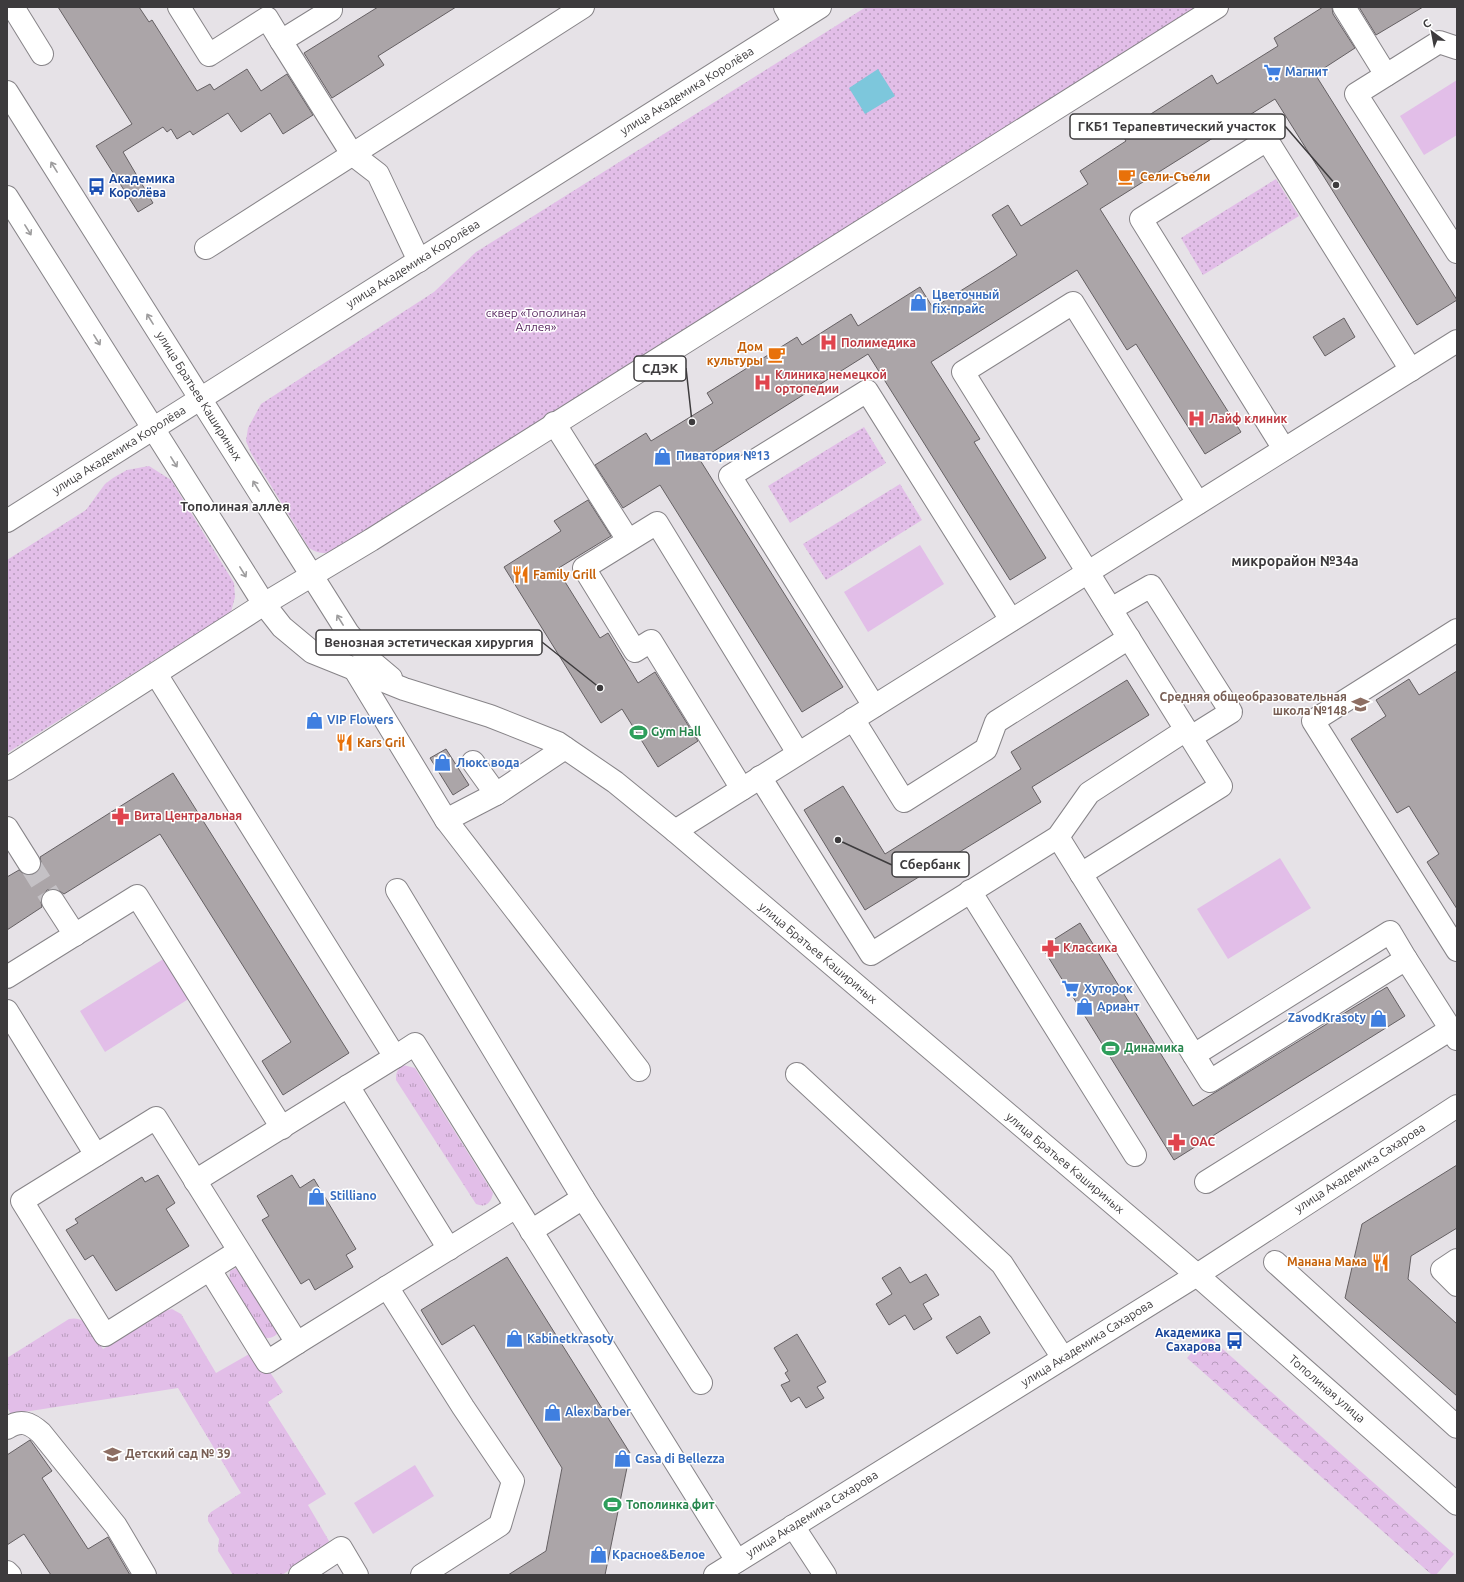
<svg xmlns="http://www.w3.org/2000/svg" width="1464" height="1582" font-family="Ubuntu,sans-serif">
	<style>
		.grass { fill: url(#grass-tufts) }
		.forest { fill: url(#forest-crowns) }
		.park { fill: url(#park-dots) }
		.pitch { fill: #e2bee8 }
		.water { fill: #7dc7dc }
		.building { fill: #aba5a8; stroke: #656063 }
		.lines { fill: none; stroke-linecap: round; stroke-linejoin: round }
		.minor-tunnel { stroke: #c4c1c5; stroke-width: 22; stroke-dasharray: 22 11; stroke-linecap: butt }
		.minor-casing { stroke: #878488; stroke-width: 24 }
		.major-casing { stroke: #878488; stroke-width: 24 }
		.minor { stroke: #fff; stroke-width: 22 }
		.major { stroke: #fff; stroke-width: 22 }
		.oneway { stroke: #9e9d9e }
		.labels { text-anchor: middle; stroke-width: 3; stroke-linejoin: round; paint-order: stroke }
		.shop-label { font-size: 12px; font-weight: bold; fill: #366cbe; stroke: #fff; text-anchor: start }
		.street-label { font-size: 12px; fill: #3d3b3d; stroke: #fff }
		.food-label { font-size: 12px; font-weight: bold; fill: #c56008; stroke: #fff; text-anchor: start }
		.transit-label { font-size: 12px; font-weight: bold; fill: #164399; stroke: #fff; text-anchor: start }
		.park-label { font-size: 12px; fill: #56255e; stroke: #fff }
		.health-label { font-size: 12px; font-weight: bold; fill: #be3a42; stroke: #fff; text-anchor: start }
		.education-label { font-size: 12px; font-weight: bold; fill: #785e54; stroke: #fff; text-anchor: end }
		.leisure-label { font-size: 12px; font-weight: bold; fill: #27864d; stroke: #fff; text-anchor: start }
		.neighbourhood-label { font-size: 13px; font-weight: bold; fill: #3d3b3d; stroke: #fff }
		.quarter-label { font-size: 14px; font-weight: bold; fill: #3d3b3d; stroke: #fff }
		.leader { fill: none; stroke: #3d3b3d; stroke-width: 1.5 }
		.callout-dot { fill: #3d3b3d; stroke: #fff; stroke-width: 1.5 }
		.callout { fill: #fff; stroke: #3d3b3d; stroke-width: 1.5 }
		.callout-label { font-size: 13px; text-anchor: middle; font-weight: bold; fill: #3d3b3d }
	</style>
	<defs>
		<pattern id="grass-tufts" width="24" height="20" patternUnits="userSpaceOnUse"><rect width="24" height="20" fill="#e2bee8"/><path d="M3 7l-1-3M5 7V3M7 7l1-3M15 17l-1-3M17 17v-4M19 17l1-3" fill="none" stroke="#b89cbd"/></pattern>
		<pattern id="forest-crowns" width="20" height="18" patternUnits="userSpaceOnUse"><rect width="20" height="18" fill="#e2bee8"/><path d="M2 6a3 3 0 1 1 6 0M12 15a3 3 0 1 1 6 0" fill="none" stroke="#b89cbd"/></pattern>
		<pattern id="park-dots" width="8" height="8" patternUnits="userSpaceOnUse"><rect width="8" height="8" fill="#e2bee8"/><path d="M2 2h.1M6 6h.1" fill="none" stroke="#b89cbd" stroke-width="1.8" stroke-linecap="round"/></pattern>
	</defs>
	<rect width="100%" height="100%" fill="#e6e2e7"/>
	<g class="grass">
		<path d="M403 1065 415 1068 493 1193C491 1203 486 1208 476 1204L396 1080C396 1072 397 1070 403 1065Z"/>
		<path d="M236 1268H242L278 1333C273 1338 269 1339 262 1337L229 1282 230 1271Z"/>
		<path d="M172 1309 181 1314 216 1373 251 1353 260 1357 283 1392 268 1402 326 1494 308 1505 329 1541 326 1546 282 1575H233L218 1551 219 1539 208 1521V1516L211 1512 241 1493 178 1388 11 1414 7 1407V1358L69 1319C88 1315 94 1335 103 1349L165 1311Z"/>
	</g>
	<polygon class="forest" points="1207,1335 1454,1554 1436,1575 1432,1575 1187,1358"/>
	<g class="park">
		<path d="M866 7H1198L338 549C327 554 320 555 309 548L251 453 246 441 248 428 261 404 434 292 476 252Z"/>
		<polygon points="1276,179 1299,216 1203,275 1181,238"/>
		<polygon points="864,427 886,463 790,523 768,486"/>
		<polygon points="149,466 171,480 234,583 235,597 231,612 7,753 7,560 86,510 105,484 113,478 127,470"/>
		<polygon points="900,484 922,520 826,580 803,544"/>
	</g>
	<g class="pitch">
		<polygon points="1457,80 1457,135 1424,155 1400,116"/>
		<polygon points="920,545 944,584 868,632 844,592"/>
		<polygon points="1280,858 1311,908 1228,959 1197,909"/>
		<polygon points="165,958 190,998 105,1052 80,1011"/>
		<polygon points="415,1465 434,1496 373,1534 354,1503"/>
	</g>
	<polygon class="water" points="878,69 895,96 865,114 849,88"/>
	<g class="building">
		<polygon points="58,7 139,7 149,22 152,20 197,91 210,84 214,90 247,69 261,91 287,74 313,115 283,134 270,113 241,132 228,113 193,135 190,131 177,139 171,129 167,132 163,127 123,152 153,203 138,212 96,146 132,124"/>
		<polygon points="378,7 456,7 378,56 384,65 332,98 304,53"/>
		<polygon points="1323,7 1332,7 1333,14 1355,48 1315,74 1457,300 1417,325 1275,99 1100,209 1241,432 1205,454 1136,344 1127,350 1077,270 931,362 980,439 974,442 1046,558 1010,580 868,354 700,460 843,687 802,712 660,485 623,508 595,465 646,433 651,441 713,403 707,393 797,337 802,345 851,314 858,326 920,287 933,308 994,270 1017,255 992,215 1008,205 1021,226 1088,184 1080,171 1126,141 1121,133 1212,75 1217,84 1278,46 1274,38"/>
		<polygon points="1359,7 1423,7 1376,35"/>
		<polygon points="1344,318 1355,337 1325,356 1313,337"/>
		<polygon points="588,500 611,536 557,569 600,638 608,633 638,683 655,672 698,741 658,767 622,709 601,723 504,567 561,531 554,521"/>
		<polygon points="1457,671 1457,909 1427,862 1439,854 1409,806 1397,813 1351,739 1386,716 1376,700 1409,679 1419,695"/>
		<polygon points="1127,680 1149,715 1032,787 1041,802 865,910 804,810 843,786 885,854 1021,769 1011,752"/>
		<polygon points="446,749 469,785 453,795 430,758"/>
		<polygon points="173,773 349,1053 283,1095 262,1061 291,1042 160,834 64,894 58,890 53,889 47,890 42,896 41,902 42,907 7,930 7,877 19,870 24,874 30,875 35,874 40,868 41,862 40,857"/>
		<polygon points="1080,923 1193,1106 1387,987 1405,1016 1174,1160 1042,947"/>
		<polygon points="1457,1165 1457,1228 1411,1256 1408,1279 1457,1324 1457,1396 1345,1298 1362,1224"/>
		<polygon points="158,1175 175,1203 166,1209 189,1246 116,1291 93,1255 85,1260 66,1230 78,1223 75,1219 142,1177 145,1182"/>
		<polygon points="292,1175 300,1188 314,1179 356,1249 346,1255 353,1267 315,1290 309,1279 301,1284 262,1220 269,1216 257,1196"/>
		<polygon points="507,1257 630,1453 605,1575 508,1575 546,1551 562,1468 474,1325 442,1345 421,1310"/>
		<polygon points="900,1267 910,1283 926,1274 939,1295 923,1304 932,1319 914,1330 905,1315 889,1325 876,1304 892,1294 882,1278"/>
		<polygon points="980,1316 990,1333 957,1354 946,1337"/>
		<polygon points="797,1334 826,1382 817,1387 824,1398 806,1408 799,1397 791,1402 781,1385 790,1381 785,1373 788,1371 774,1348"/>
		<polygon points="30,1440 52,1471 42,1478 88,1549 108,1537 130,1575 51,1575 24,1534 7,1545 7,1455"/>
	</g>
	<g class="lines">
		<polyline class="minor-tunnel" points="29,863 53,901"/>
		<defs>
			<g id="minor">
				<polyline points="13,7 42,54"/>
				<polyline points="179,7 209,55 267,18 281,41 331,10 330,7"/>
				<polyline points="785,7 794,23"/>
				<polyline points="1344,7 1386,75"/>
				<polyline points="281,41 352,154 378,174 419,261"/>
				<polyline points="1457,48 1439,42 1356,94 1457,252"/>
				<polyline points="206,248 583,7"/>
				<polyline points="554,423 628,540"/>
				<polyline points="1284,449 1141,219 1267,140 1411,370"/>
				<polyline points="7,521 820,7"/>
				<polyline points="1111,609 1151,586 1231,712 1191,737"/>
				<polyline points="1457,630 1313,721 1457,950"/>
				<polyline points="355,670 446,820 639,1070"/>
				<polyline points="156,674 395,1057 415,1044 737,1561"/>
				<polyline points="874,706 730,476 867,391 1011,620"/>
				<polyline points="853,719 904,801 986,749 996,722 1129,638"/>
				<polyline points="473,762 496,794"/>
				<polyline points="7,769 264,604 371,540 1217,7"/>
				<polyline points="760,777 871,954 1058,837 1089,793 1186,730"/>
				<polyline points="742,789 651,641 635,651 584,568 657,523 798,753"/>
				<polyline points="446,820 496,794 565,748"/>
				<polyline points="7,828 29,863"/>
				<polyline points="675,831 1457,341"/>
				<polyline points="1058,837 1210,1081 1406,959 1457,1039"/>
				<polyline points="1081,874 1221,786 963,372 1073,303 1198,503"/>
				<polyline points="397,890 583,1198 701,1383"/>
				<polyline points="970,891 1135,1155"/>
				<polyline points="53,901 75,935"/>
				<polyline points="7,977 137,896 282,1128"/>
				<polyline points="7,1011 96,1155"/>
				<polyline points="1194,1055 1390,932 1406,959"/>
				<polyline points="797,1074 1002,1264 1063,1358"/>
				<polyline points="348,1086 449,1249"/>
				<polyline points="195,1181 395,1057"/>
				<polyline points="1206,1182 1451,1029"/>
				<polyline points="531,1231 583,1198"/>
				<polyline points="239,1251 105,1335 22,1201 156,1118 297,1343 516,1207"/>
				<polyline points="1457,1260 1442,1270 1457,1285"/>
				<polyline points="1275,1262 1457,1427"/>
				<polyline points="210,1270 267,1362 297,1343"/>
				<polyline points="387,1287 463,1407 513,1481 500,1525 422,1575"/>
				<path d="M7 1428C21 1419 30 1423 41 1433L116 1526 145 1575"/>
				<polyline points="793,1526 825,1575"/>
				<polyline points="7,1572 10,1575"/>
				<polyline points="300,1575 341,1548 357,1575"/>
				<polyline points="715,1575 1197,1275 1457,1106"/>
			</g>
			<g id="major">
				<polyline points="7,92 348,633 372,662 391,678"/>
				<polyline points="7,197 264,604 282,627 312,652 404,689 490,716 558,743 615,782 675,831 1197,1275 1457,1504"/>
			</g>
		</defs>
		<use href="#minor" class="minor-casing"/>
		<use href="#major" class="major-casing"/>
		<use href="#minor" class="minor"/>
		<use href="#major" class="major"/>
	</g>
	<defs><path id="oneway-shaft" d="M-6 0H5M1.5-3L5.5 0L1.5 3" fill="none" stroke-width="1.6" stroke-linecap="round" stroke-linejoin="round"/></defs>
	<g class="oneway">
		<use href="#oneway-shaft" transform="translate(54 167) rotate(-122)"/>
		<use href="#oneway-shaft" transform="translate(28 230) rotate(58)"/>
		<use href="#oneway-shaft" transform="translate(150 319) rotate(-122)"/>
		<use href="#oneway-shaft" transform="translate(97 340) rotate(58)"/>
		<use href="#oneway-shaft" transform="translate(174 462) rotate(58)"/>
		<use href="#oneway-shaft" transform="translate(256 486) rotate(-122)"/>
		<use href="#oneway-shaft" transform="translate(243 572) rotate(58)"/>
		<use href="#oneway-shaft" transform="translate(340 620) rotate(-122)"/>
	</g>
	<defs>
		<symbol id="supermarket-bare" viewBox="-9 -9 18 18"><path d="M-6-5.5h2.5l.6 2H6L4.5 2H-2.5L-4.4-4H-6ZM-1.5 3.2a1.3 1.3 0 1 0 .1 0ZM3 3.2a1.3 1.3 0 1 0 .1 0Z" fill="#3f7fe0" stroke="#fff" stroke-width="2.5" paint-order="stroke"/></symbol>
		<symbol id="cafe-bare" viewBox="-9 -9 18 18"><path d="M-5.5-4.5H6V0H3Q3 3.5 0 3.5H-2.5Q-5.5 3.5-5.5 0ZM3-3.2v2h1.7v-2ZM-6 4.5H4V6H-6Z" fill="#e8710a" stroke="#fff" stroke-width="2.5" paint-order="stroke"/></symbol>
		<symbol id="bus-bare" viewBox="-9 -9 18 18"><path d="M-5-6H5V4H4V6H2V4H-2V6H-4V4H-5ZM-3.5-4V0h7V-4ZM-3.5 1.2v1.5H-2V1.2ZM2 1.2v1.5H3.5V1.2Z" fill="#1a4fb4" stroke="#fff" stroke-width="2.5" paint-order="stroke"/></symbol>
		<symbol id="shop-bare" viewBox="-9 -9 18 18"><path d="M-5-2.5h2.3a2.7 3.5 0 0 1 5.4 0H5L5.5 6h-11ZM-1.5-2.5h3a1.5 2.3 0 0 0-3 0Z" fill="#3f7fe0" stroke="#fff" stroke-width="2.5" paint-order="stroke"/></symbol>
		<symbol id="hospital-bare" viewBox="-9 -9 18 18"><path d="M-5-5h3v3.5h4V-5h3V5h-3V1.5h-4V5h-3Z" fill="#e0444e" stroke="#fff" stroke-width="2.5" paint-order="stroke"/></symbol>
		<symbol id="restaurant-bare" viewBox="-9 -9 18 18"><path d="M-5-6h1v4h1v-4h1v4h1v-4h1v5L-1.5 .5V6h-2V.5L-5-1ZM5-6V6H3V1.5H1.5Q1.5-4 5-6Z" fill="#e8710a" stroke="#fff" stroke-width="2.5" paint-order="stroke"/></symbol>
		<symbol id="school-bare" viewBox="-9 -9 18 18"><path d="M0-5L7-2L0 1L-7-2ZM-4 1L0 2.5L4 1V4Q0 6-4 4Z" fill="#8d6e63" stroke="#fff" stroke-width="2.5" paint-order="stroke"/></symbol>
		<symbol id="stadium-bare" viewBox="-9 -9 18 18"><path d="M0-5a6.5 5 0 1 0 0 10a6.5 5 0 1 0 0-10ZM-3.5-1.8h7v3.6h-7Z" fill="#2e9e5b" stroke="#fff" stroke-width="2.5" paint-order="stroke"/></symbol>
		<symbol id="pharmacy-bare" viewBox="-9 -9 18 18"><path d="M-2-6h4v4h4v4h-4v4h-4v-4h-4v-4h4Z" fill="#e0444e" stroke="#fff" stroke-width="2.5" paint-order="stroke"/></symbol>
	</defs>
	<g fill-rule="evenodd">
		<use href="#supermarket-bare" x="1260" y="60" width="25" height="25"/>
		<use href="#cafe-bare" x="1114" y="164" width="25" height="25"/>
		<use href="#bus-bare" x="84" y="174" width="25" height="25"/>
		<use href="#shop-bare" x="906" y="290" width="25" height="25"/>
		<use href="#hospital-bare" x="816" y="330" width="25" height="25"/>
		<use href="#cafe-bare" x="764" y="342" width="25" height="25"/>
		<use href="#hospital-bare" x="750" y="370" width="25" height="25"/>
		<use href="#hospital-bare" x="1184" y="406" width="25" height="25"/>
		<use href="#shop-bare" x="650" y="444" width="25" height="25"/>
		<use href="#restaurant-bare" x="508" y="562" width="25" height="25"/>
		<use href="#school-bare" x="1348" y="692" width="25" height="25"/>
		<use href="#shop-bare" x="302" y="708" width="25" height="25"/>
		<use href="#stadium-bare" x="626" y="720" width="25" height="25"/>
		<use href="#restaurant-bare" x="332" y="730" width="25" height="25"/>
		<use href="#shop-bare" x="430" y="750" width="25" height="25"/>
		<use href="#pharmacy-bare" x="108" y="804" width="25" height="25"/>
		<use href="#pharmacy-bare" x="1038" y="936" width="25" height="25"/>
		<use href="#supermarket-bare" x="1058" y="976" width="25" height="25"/>
		<use href="#shop-bare" x="1072" y="994" width="25" height="25"/>
		<use href="#shop-bare" x="1366" y="1006" width="25" height="25"/>
		<use href="#stadium-bare" x="1098" y="1036" width="25" height="25"/>
		<use href="#pharmacy-bare" x="1164" y="1130" width="25" height="25"/>
		<use href="#shop-bare" x="304" y="1184" width="25" height="25"/>
		<use href="#restaurant-bare" x="1368" y="1250" width="25" height="25"/>
		<use href="#shop-bare" x="502" y="1326" width="25" height="25"/>
		<use href="#bus-bare" x="1222" y="1328" width="25" height="25"/>
		<use href="#shop-bare" x="540" y="1400" width="25" height="25"/>
		<use href="#school-bare" x="100" y="1442" width="25" height="25"/>
		<use href="#shop-bare" x="610" y="1446" width="25" height="25"/>
		<use href="#stadium-bare" x="600" y="1492" width="25" height="25"/>
		<use href="#shop-bare" x="586" y="1542" width="25" height="25"/>
	</g>
	<g class="labels">
		<g class="shop-label">
			<text x="1285" y="76">Магнит</text>
			<text x="932" y="299">Цветочный<tspan x="932" dy="14">fix-прайс</tspan></text>
			<text x="676" y="460">Пиватория №13</text>
			<text x="327" y="724">VIP Flowers</text>
			<text x="456" y="767">Люкс вода</text>
			<text x="1084" y="993">Хуторок</text>
			<text x="1097" y="1011">Ариант</text>
			<text x="1366" y="1022" text-anchor="end">ZavodKrasoty</text>
			<text x="330" y="1200">Stilliano</text>
			<text x="527" y="1343">Kabinetkrasoty</text>
			<text x="565" y="1416">Alex barber</text>
			<text x="635" y="1463">Casa di Bellezza</text>
			<text x="612" y="1559">Красное&amp;Белое</text>
		</g>
		<g class="street-label">
			<text transform="translate(687 91) rotate(-32)" y="4">улица Академика Королёва</text>
			<text transform="translate(413 264) rotate(-32)" y="4">улица Академика Королёва</text>
			<text transform="translate(199 396) rotate(58)" y="4">улица Братьев Кашириных</text>
			<text transform="translate(119 450) rotate(-32)" y="4">улица Академика Королёва</text>
			<text transform="translate(818 953) rotate(40)" y="4">улица Братьев Кашириных</text>
			<text transform="translate(1065 1163) rotate(40)" y="4">улица Братьев Кашириных</text>
			<text transform="translate(1360 1168) rotate(-33)" y="4">улица Академика Сахарова</text>
			<text transform="translate(1087 1343) rotate(-32)" y="4">улица Академика Сахарова</text>
			<text transform="translate(1327 1389) rotate(41)" y="4">Тополиная улица</text>
			<text transform="translate(812 1514) rotate(-32)" y="4">улица Академика Сахарова</text>
		</g>
		<g class="food-label">
			<text x="1140" y="181">Сели-Съели</text>
			<text x="763" y="351" text-anchor="end">Дом<tspan x="763" dy="14">культуры</tspan></text>
			<text x="533" y="579">Family Grill</text>
			<text x="357" y="747">Kars Gril</text>
			<text x="1367" y="1266" text-anchor="end">Манана Мама</text>
		</g>
		<g class="transit-label">
			<text x="109" y="183">Академика<tspan x="109" dy="14">Королёва</tspan></text>
			<text x="1221" y="1337" text-anchor="end">Академика<tspan x="1221" dy="14">Сахарова</tspan></text>
		</g>
		<g class="park-label">
			<text x="536" y="317">сквер «Тополиная<tspan x="536" dy="14">Аллея»</tspan></text>
		</g>
		<g class="health-label">
			<text x="841" y="347">Полимедика</text>
			<text x="775" y="379">Клиника немецкой<tspan x="775" dy="14">ортопедии</tspan></text>
			<text x="1209" y="423">Лайф клиник</text>
			<text x="134" y="820">Вита Центральная</text>
			<text x="1063" y="952">Классика</text>
			<text x="1190" y="1146">ОАС</text>
		</g>
		<g class="education-label">
			<text x="1347" y="701">Средняя общеобразовательная<tspan x="1347" dy="14">школа №148</tspan></text>
			<text x="125" y="1458" text-anchor="start">Детский сад № 39</text>
		</g>
		<g class="leisure-label">
			<text x="651" y="736">Gym Hall</text>
			<text x="1124" y="1052">Динамика</text>
			<text x="626" y="1509">Тополинка фит</text>
		</g>
		<g class="neighbourhood-label">
			<text x="235" y="511">Тополиная аллея</text>
		</g>
		<g class="quarter-label">
			<text x="1295" y="566">микрорайон №34а</text>
		</g>
	</g>
	<path class="leader" d="M1336 185L1285 126M692 422L686 368M600 688L542 642M838 840L892 865"/>
	<g class="callout-dot">
		<circle cx="1336" cy="185" r="4"/>
		<circle cx="692" cy="422" r="4"/>
		<circle cx="600" cy="688" r="4"/>
		<circle cx="838" cy="840" r="4"/>
	</g>
	<g class="callout">
		<rect x="1070" y="114" width="215" height="25" rx="4"/>
		<rect x="634" y="356" width="52" height="25" rx="4"/>
		<rect x="316" y="630" width="226" height="25" rx="4"/>
		<rect x="892" y="852" width="77" height="25" rx="4"/>
	</g>
	<g class="callout-label">
		<text x="1177" y="131">ГКБ1 Терапевтический участок</text>
		<text x="660" y="373">СДЭК</text>
		<text x="429" y="647">Венозная эстетическая хирургия</text>
		<text x="930" y="869">Сбербанк</text>
	</g>
	<rect width="1464" height="1582" fill="none" stroke="#3d3b3d" stroke-width="16"/>
	<g transform="translate(1432 32) rotate(328)" stroke="#ffffff" stroke-width="3" paint-order="stroke">
	<path d="M0-3L7 15L0 10L-7 15Z" fill="#3d3b3d"/>
	<text y="-6" font-size="11" font-weight="bold" text-anchor="middle" fill="#3d3b3d">С</text>
	</g>
</svg>
